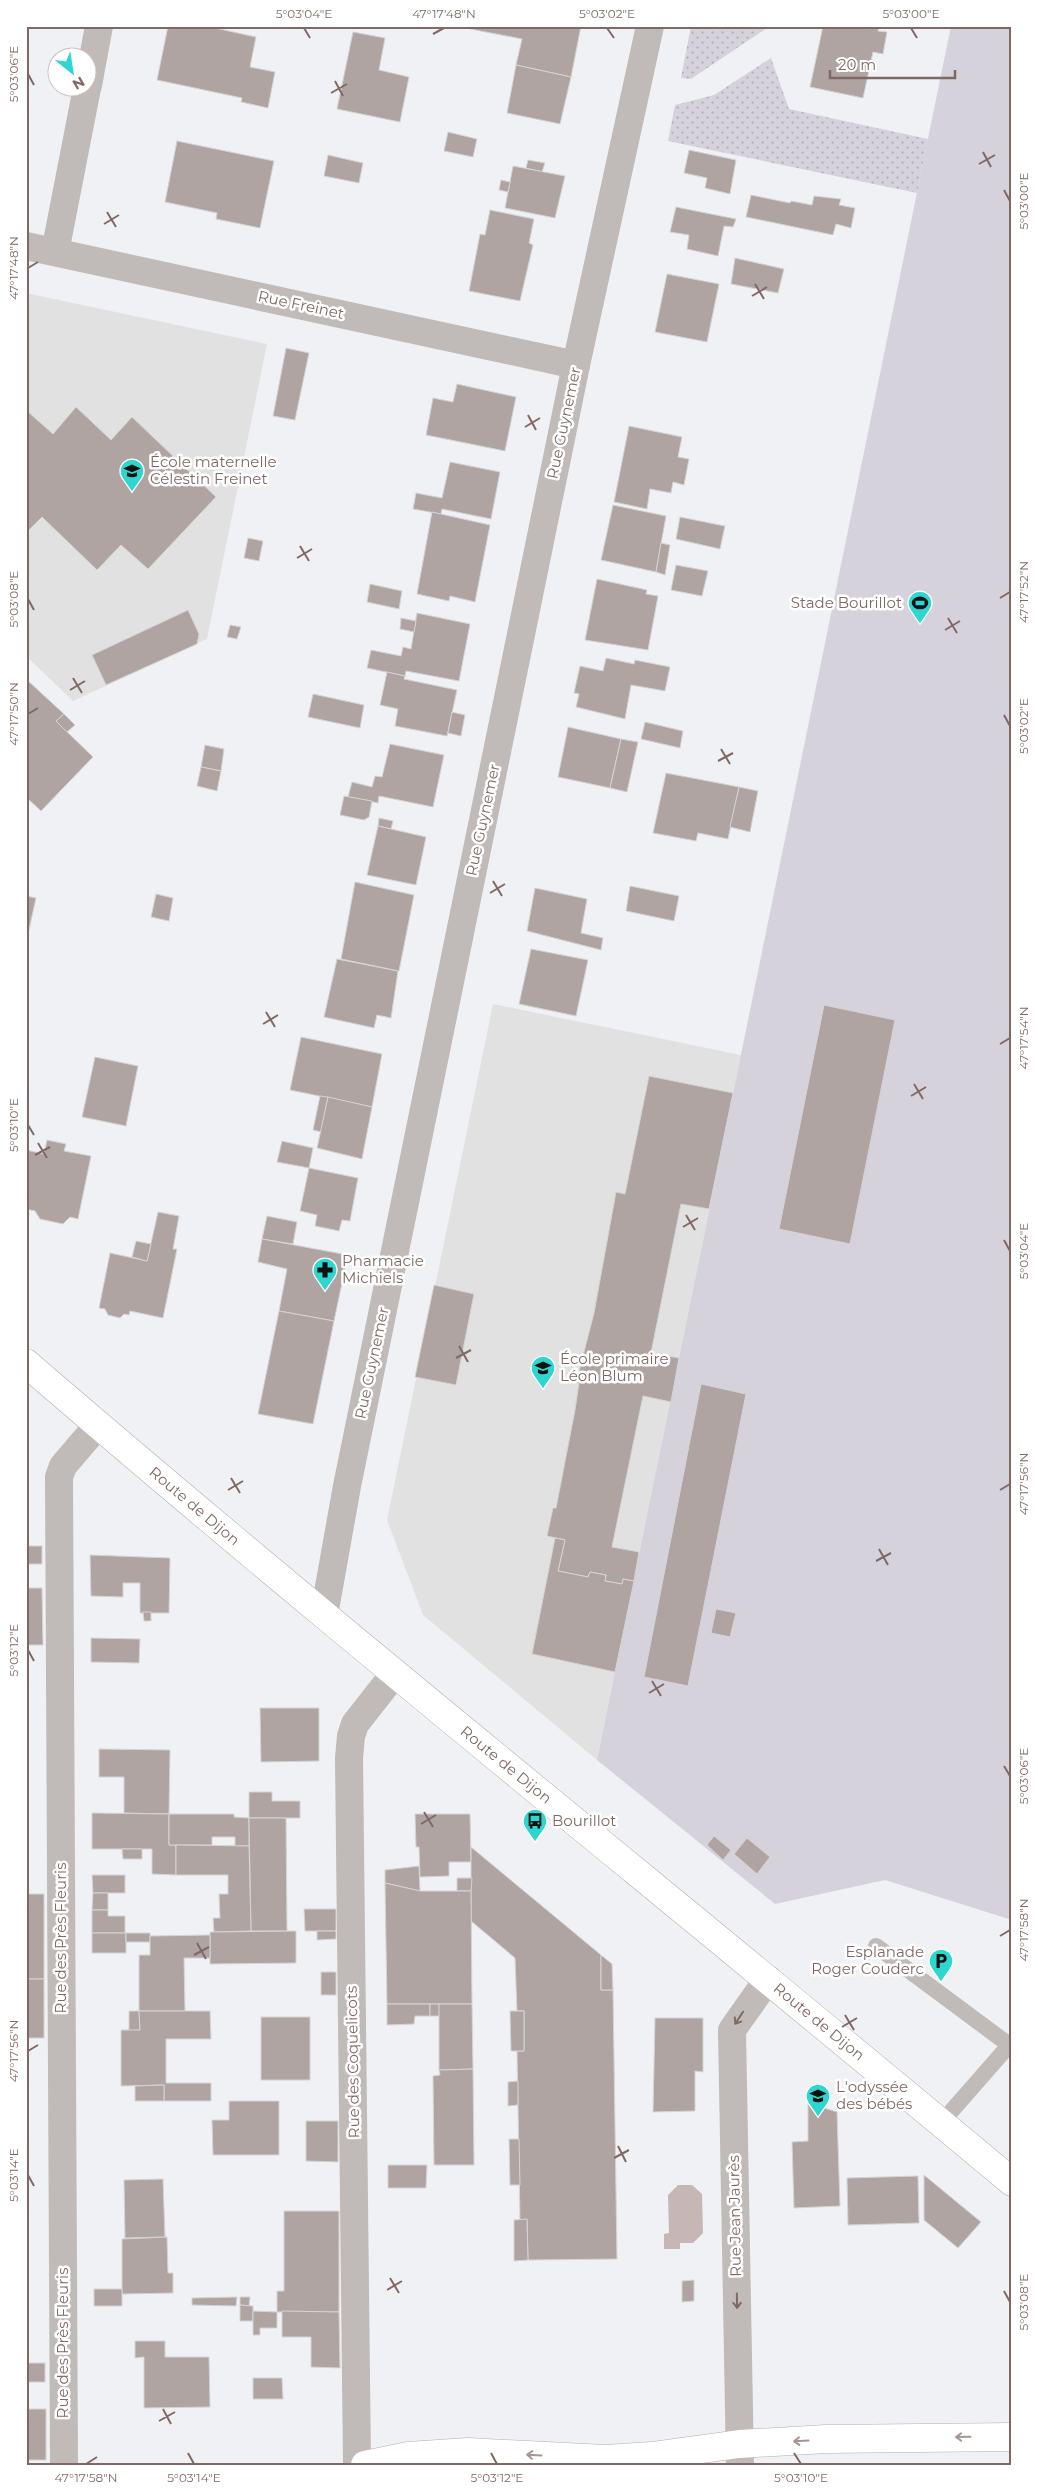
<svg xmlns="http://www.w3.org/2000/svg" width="1038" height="2491" font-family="Montserrat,sans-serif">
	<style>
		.built { fill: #e2e1e2 }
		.grass { fill: #d5d2db }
		.park { fill: url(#park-dots) }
		.water { fill: #c6b6b6 }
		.building { fill: #b0a4a3; stroke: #d3d4d5 }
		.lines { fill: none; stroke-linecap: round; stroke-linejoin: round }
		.primary-casing { stroke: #b5aeac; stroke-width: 29 }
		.service { stroke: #c0bab8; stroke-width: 16 }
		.minor { stroke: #c0bab8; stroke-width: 28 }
		.primary { stroke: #fff; stroke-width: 28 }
		.oneway { stroke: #806965 }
		.oneway2 { stroke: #a69693 }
		.ticks { fill: none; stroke: #806965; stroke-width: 2 }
		.labels { text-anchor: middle; stroke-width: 5; stroke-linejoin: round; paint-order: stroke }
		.street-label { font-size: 15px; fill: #806965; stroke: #fff }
		.poi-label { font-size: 15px; fill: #806965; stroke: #fff; text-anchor: start }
		.neatline { fill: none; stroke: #806965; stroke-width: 2 }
		.ticks-label { font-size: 12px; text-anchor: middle; fill: #806965 }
	</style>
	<defs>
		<pattern id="park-dots" width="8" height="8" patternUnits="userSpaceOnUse" patternTransform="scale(1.25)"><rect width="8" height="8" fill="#d5d2db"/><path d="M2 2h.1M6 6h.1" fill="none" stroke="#b2aeb5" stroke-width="1.8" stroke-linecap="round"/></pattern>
	</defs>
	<rect width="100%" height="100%" fill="#f0f1f4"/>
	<g class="built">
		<polygon points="26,293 267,344 207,639 73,701 26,656"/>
		<polygon points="493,1004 741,1055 597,1760 423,1615 387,1520"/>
	</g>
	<polygon class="grass" points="951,26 1012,26 1012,1920 885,1880 775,1904 597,1760"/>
	<g class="park">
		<polygon points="691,26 770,26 691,79 681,78"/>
		<polygon points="771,58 789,109 928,139 917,193 668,141 675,105 714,95"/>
	</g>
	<polygon class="water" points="678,2185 692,2185 702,2194 703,2233 693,2243 680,2243 680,2249 664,2249 664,2234 669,2233 668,2195"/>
	<g class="building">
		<polygon points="168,26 206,26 256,37 250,67 275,72 268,108 241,102 242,98 157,80"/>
		<polygon points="471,26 581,26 571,77 516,65 522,39 470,29"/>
		<polygon points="823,26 879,26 878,31 887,32 883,54 873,52 863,98 810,87"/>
		<polygon points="353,32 385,38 379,70 409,77 400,122 337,109"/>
		<polygon points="516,65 571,77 560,124 507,113"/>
		<polygon points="448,132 477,139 473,157 444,151"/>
		<polygon points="177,141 274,161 260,228 216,219 217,213 165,202"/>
		<polygon points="689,150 736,160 730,194 705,188 707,178 684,173"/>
		<polygon points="328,155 363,163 359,183 324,176"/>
		<polygon points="528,160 545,163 542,172 526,168"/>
		<polygon points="513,166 565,176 555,218 505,208"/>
		<polygon points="501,180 510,182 508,192 499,190"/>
		<polygon points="751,195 790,203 791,201 812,205 814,196 841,199 839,205 855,208 851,228 836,224 833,235 746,217"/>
		<polygon points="676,207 736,219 733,227 724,226 718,256 687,249 689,235 670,232"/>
		<polygon points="490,210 534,219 529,243 533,245 520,301 469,291 480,234 485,235"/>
		<polygon points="735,258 784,269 778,293 731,284"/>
		<polygon points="667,274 719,284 707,342 655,332"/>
		<polygon points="286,348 309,353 295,420 273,416"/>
		<polygon points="457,384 516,397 505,451 426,435 433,398 453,402"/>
		<polygon points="76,407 111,440 132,417 216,497 148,569 121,545 97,570 42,517 26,533 26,410 53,434"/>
		<polygon points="629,426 682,437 678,457 689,459 684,485 673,482 671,493 650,489 647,509 614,502"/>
		<polygon points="450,462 500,472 491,519 442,509 441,514 413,509 416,493 442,498"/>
		<polygon points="613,505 666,516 656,572 601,560"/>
		<polygon points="432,512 490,525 475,602 450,596 449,601 417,594"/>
		<polygon points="680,517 725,526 720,549 676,539"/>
		<polygon points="248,538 263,541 259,561 244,558"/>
		<polygon points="661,543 670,545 665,575 656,572"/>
		<polygon points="676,565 708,571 702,596 671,590"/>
		<polygon points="597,579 647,590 646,594 658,596 648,650 585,640"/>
		<polygon points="370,584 402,591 399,609 367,602"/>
		<polygon points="188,610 199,634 197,644 106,685 92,655"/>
		<polygon points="417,613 470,624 459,681 406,671 405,676 367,668 371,650 401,656 403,647 411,649"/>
		<polygon points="401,618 416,621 414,632 400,629"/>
		<polygon points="230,625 241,627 237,639 227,637"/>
		<polygon points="606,658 634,664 635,660 670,667 665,691 631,685 625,719 576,707 579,694 574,693 580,666 603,671"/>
		<polygon points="387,672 405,676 404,679 457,690 447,736 395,726 398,709 380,705"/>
		<polygon points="26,679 64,714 56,721 93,757 41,811 26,797"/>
		<polygon points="313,694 364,705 360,728 308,717"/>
		<polygon points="452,712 465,715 461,736 448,733"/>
		<polygon points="64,714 75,725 67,732 56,721"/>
		<polygon points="645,722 683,731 680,748 641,739"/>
		<polygon points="568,727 621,739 610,788 558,777"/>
		<polygon points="621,739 638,742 627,792 610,788"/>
		<polygon points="390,744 444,755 433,807 379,796 378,803 348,797 352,782 372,787 375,776 382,777"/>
		<polygon points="205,745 224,749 221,771 201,767"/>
		<polygon points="201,767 221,771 217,791 197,786"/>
		<polygon points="666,773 739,787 728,839 698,833 696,841 653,833"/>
		<polygon points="739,787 758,791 750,832 730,827"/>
		<polygon points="344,796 372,801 369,817 364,820 340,815"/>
		<polygon points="379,818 393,821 391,829 378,826"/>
		<polygon points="378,826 426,837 416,885 367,875"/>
		<polygon points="355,882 414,895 399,971 341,959"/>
		<polygon points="630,886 679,896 674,921 626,911"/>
		<polygon points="535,888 587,899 581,933 603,938 601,950 527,931"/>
		<polygon points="156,894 173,898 169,921 151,917"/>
		<polygon points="26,896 36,898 26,943"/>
		<polygon points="531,949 588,960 576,1016 519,1004"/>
		<polygon points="337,959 398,971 391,1018 377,1015 374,1028 324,1017"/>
		<polygon points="824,1005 895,1020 850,1244 779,1229"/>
		<polygon points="301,1037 382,1054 372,1107 290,1090"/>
		<polygon points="95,1057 138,1066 126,1126 82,1117"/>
		<polygon points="649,1076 733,1093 709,1209 681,1204 651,1353 679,1358 671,1402 643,1396 612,1547 639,1552 634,1581 623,1579 622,1584 605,1581 606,1575 590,1572 588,1577 558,1571 565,1540 547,1536 553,1508 556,1508 575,1410 579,1383 576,1383 594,1313 616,1192 625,1194"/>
		<polygon points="320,1096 328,1097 321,1132 313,1130"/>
		<polygon points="328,1097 372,1107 362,1159 317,1148"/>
		<polygon points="47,1140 66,1144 64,1151 91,1156 78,1219 70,1217 63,1224 40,1219 35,1211 26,1209 26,1150 44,1154"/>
		<polygon points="282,1141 313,1148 309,1168 277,1162"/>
		<polygon points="309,1168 358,1178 350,1221 342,1220 339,1231 315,1226 317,1215 300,1211"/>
		<polygon points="158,1212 179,1216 173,1249 177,1249 163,1318 130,1311 129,1315 124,1314 120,1318 108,1315 105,1309 99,1308 110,1253 147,1261"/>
		<polygon points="267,1216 297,1222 293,1244 262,1239"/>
		<polygon points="262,1239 348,1255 334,1321 279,1311 287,1269 258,1262"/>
		<polygon points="136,1241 151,1244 147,1261 132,1257"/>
		<polygon points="434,1285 474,1294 456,1385 415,1377"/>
		<polygon points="279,1311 334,1321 313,1424 258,1414"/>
		<polygon points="701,1384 746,1394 688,1686 644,1677"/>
		<polygon points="555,1538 565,1540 558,1571 588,1577 590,1572 606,1575 605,1581 622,1584 623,1579 634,1581 615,1672 532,1654"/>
		<rect x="26" y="1546" width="16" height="18"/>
		<polygon points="90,1555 170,1558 169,1613 140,1613 140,1583 123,1583 123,1597 91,1596"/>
		<polygon points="26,1588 42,1588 43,1645 26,1645"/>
		<polygon points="716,1609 736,1613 730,1637 711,1633"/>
		<polygon points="143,1612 151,1612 151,1621 144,1621"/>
		<polygon points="91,1638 140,1639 139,1663 91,1662"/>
		<polygon points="260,1708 319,1708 319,1761 261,1762"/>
		<polygon points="99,1749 170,1750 169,1814 124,1813 124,1777 99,1777"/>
		<polygon points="249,1792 272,1792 272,1801 300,1801 300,1818 249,1818"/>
		<polygon points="92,1813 169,1814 169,1845 176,1845 176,1875 152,1874 152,1849 92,1849"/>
		<polygon points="169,1814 234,1814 234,1817 249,1818 249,1846 235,1846 235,1837 212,1837 212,1845 169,1845"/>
		<polygon points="415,1814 470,1814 471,1862 449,1862 449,1876 420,1877 419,1847 416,1847"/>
		<polygon points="249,1818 286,1818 287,1931 251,1931"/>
		<polygon points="714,1836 731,1850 723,1860 707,1845"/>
		<polygon points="747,1838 770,1857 757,1874 734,1854"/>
		<polygon points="176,1845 249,1846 251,1931 214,1932 213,1918 220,1918 219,1894 228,1894 228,1875 176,1875"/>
		<polygon points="471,1847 601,1955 601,1990 613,1990 617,2259 528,2260 527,2219 520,2220 517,2051 524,2051 524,2011 517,2011 515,1958 471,1921"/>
		<polygon points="122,1849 142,1849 142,1859 123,1859"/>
		<polygon points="419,1866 420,1891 385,1883 385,1870"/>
		<polygon points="92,1875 125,1875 125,1893 93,1893"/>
		<polygon points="457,1878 472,1878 471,1891 457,1891"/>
		<polygon points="385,1883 420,1891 471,1891 472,2004 387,2004"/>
		<polygon points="93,1893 108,1893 108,1910 92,1910"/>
		<rect x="26" y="1894" width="18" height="85"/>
		<polygon points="304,1909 336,1909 336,1931 305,1931"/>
		<polygon points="92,1910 108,1910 108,1916 125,1916 125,1933 92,1933"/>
		<polygon points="296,1931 296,1963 210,1964 210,1932"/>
		<polygon points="317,1931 336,1931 336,1939 317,1940"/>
		<rect x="92" y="1933" width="34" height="20"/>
		<rect x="126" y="1933" width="24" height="9"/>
		<polygon points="210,1935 210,1958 184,1958 185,2011 139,2011 139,1955 150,1955 150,1936"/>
		<polygon points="601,1955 612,1964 613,1990 601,1990"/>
		<rect x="321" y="1972" width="15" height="23"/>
		<rect x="26" y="1979" width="18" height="59"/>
		<polygon points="387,2004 430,2004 430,2016 415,2016 414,2024 387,2025"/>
		<polygon points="430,2004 439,2004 440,2016 430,2016"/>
		<polygon points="439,2004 472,2004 473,2069 439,2070"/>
		<polygon points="129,2011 139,2011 140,2030 129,2031"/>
		<polygon points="139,2011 210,2011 211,2039 166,2039 166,2083 211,2083 211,2101 164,2101 164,2085 121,2086 121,2030 140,2030"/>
		<polygon points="510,2011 524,2011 524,2051 511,2051"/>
		<rect x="261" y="2017" width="49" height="63"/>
		<polygon points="655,2018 703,2018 703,2072 695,2071 695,2111 653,2112"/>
		<polygon points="473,2069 474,2165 434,2165 433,2076 440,2075 439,2070"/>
		<polygon points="518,2081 518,2105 508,2106 508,2082"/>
		<polygon points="164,2085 164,2101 135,2101 135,2086"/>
		<polygon points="229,2101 279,2101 279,2155 213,2155 212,2120 229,2120"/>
		<polygon points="808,2103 837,2112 840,2206 794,2208 792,2142 808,2141"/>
		<polygon points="306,2121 338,2121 338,2162 306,2161"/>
		<polygon points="509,2139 519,2139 520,2185 510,2185"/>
		<polygon points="388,2165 427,2165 426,2188 388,2188"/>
		<polygon points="924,2175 981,2222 958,2248 924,2220"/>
		<polygon points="918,2176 919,2223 848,2225 847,2178"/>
		<polygon points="163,2179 165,2237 125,2238 124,2180"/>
		<polygon points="284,2211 339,2211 339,2312 277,2312 277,2291 284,2291"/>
		<polygon points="527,2219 528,2260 514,2261 514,2220"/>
		<polygon points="167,2237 168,2273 173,2273 173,2293 122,2294 122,2239"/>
		<polygon points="694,2280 694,2301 682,2302 682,2281"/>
		<rect x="94" y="2289" width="28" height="17"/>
		<polygon points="237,2297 236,2306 192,2305 192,2298"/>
		<polygon points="240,2297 250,2297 249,2306 240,2305"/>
		<polygon points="240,2305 253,2306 253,2321 240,2321"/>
		<polygon points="253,2311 277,2312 277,2328 260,2328 260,2335 253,2335"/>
		<polygon points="282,2311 339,2312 340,2368 311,2367 311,2337 282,2337"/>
		<polygon points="135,2341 165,2341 165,2357 209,2357 210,2407 144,2408 144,2357 135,2358"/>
		<rect x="26" y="2363" width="19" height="19"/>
		<polygon points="253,2378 282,2378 283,2399 253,2399"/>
		<rect x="26" y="2409" width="20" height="51"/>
	</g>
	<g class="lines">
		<defs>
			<g id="primary">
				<path id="s1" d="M26 1363C350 1642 684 1908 1012 2182"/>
				<polyline points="365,2465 408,2456 468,2452 605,2459 652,2456 739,2444 826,2439 1012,2437"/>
			</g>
		</defs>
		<use href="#primary" class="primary-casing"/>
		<g class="service">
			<polyline points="876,1946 1012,2047"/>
			<polyline points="941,2123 1012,2042"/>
		</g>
		<g class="minor">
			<polyline points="88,85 99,26"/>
			<polyline points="26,246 576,365"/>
			<polyline points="55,252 87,88"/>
			<polyline points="324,1615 347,1486 576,365 650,26"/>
			<polyline points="64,2465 59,1477 63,1466 98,1425"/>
			<polyline points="357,2465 349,1758 351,1736 355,1724 395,1673"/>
			<polyline points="740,2465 732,2030 768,1979"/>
		</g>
		<use href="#primary" class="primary"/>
	</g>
	<defs><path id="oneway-shaft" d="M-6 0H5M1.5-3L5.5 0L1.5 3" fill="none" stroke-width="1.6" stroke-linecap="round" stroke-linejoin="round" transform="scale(1.25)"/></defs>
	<g class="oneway">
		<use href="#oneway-shaft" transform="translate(739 2018) rotate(123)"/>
		<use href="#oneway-shaft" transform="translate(737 2301) rotate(89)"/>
	</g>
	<g class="oneway2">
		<use href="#oneway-shaft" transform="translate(963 2437) rotate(179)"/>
		<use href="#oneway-shaft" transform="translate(801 2441) rotate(177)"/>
		<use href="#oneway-shaft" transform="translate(534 2455) rotate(-177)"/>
	</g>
	<path class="ticks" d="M304 28 310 38M607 28 614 38M911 28 917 38M433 34 444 28M28 74 34 85M335 81 343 96M331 93 347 84M983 152 991 167M979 164 995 155M1004 190 1010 201M107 212 116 227M104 224 119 215M28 268 38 262M755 284 764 299M752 296 767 287M528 415 536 430M525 427 540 418M300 546 309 561M297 558 312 549M1000 598 1010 592M28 599 34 610M948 618 957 633M945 630 960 621M73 678 82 693M70 690 85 681M28 714 38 708M1004 715 1010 726M721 749 730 764M718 761 733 753M493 881 502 896M490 893 505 884M266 1012 275 1027M263 1024 278 1015M1000 1044 1010 1038M914 1084 923 1099M911 1096 926 1087M28 1125 34 1135M38 1143 47 1158M35 1155 50 1147M686 1215 695 1230M683 1227 698 1218M1004 1240 1010 1251M459 1346 468 1362M456 1358 471 1350M231 1478 240 1493M228 1490 243 1481M1000 1490 1010 1484M879 1549 888 1565M876 1561 891 1553M28 1650 34 1661M652 1681 661 1696M649 1693 664 1684M1004 1766 1010 1776M424 1812 433 1827M421 1824 436 1815M1000 1936 1010 1930M197 1943 206 1959M194 1955 209 1947M845 2015 854 2030M842 2027 857 2018M28 2051 38 2045M618 2146 626 2162M614 2158 629 2150M28 2175 34 2186M390 2278 399 2293M387 2290 402 2281M1004 2291 1010 2302M163 2409 171 2424M159 2421 175 2412M188 2453 194 2464M491 2453 497 2464M794 2453 801 2464M86 2464 97 2457"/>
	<defs>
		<symbol id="school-pin" viewBox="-11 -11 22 30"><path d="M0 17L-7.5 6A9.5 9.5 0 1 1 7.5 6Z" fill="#2dd7d0" stroke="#fff"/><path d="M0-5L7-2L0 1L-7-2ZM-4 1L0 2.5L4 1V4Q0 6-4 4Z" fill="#111"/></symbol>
		<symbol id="stadium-pin" viewBox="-11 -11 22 30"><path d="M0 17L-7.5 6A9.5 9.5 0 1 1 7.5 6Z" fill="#2dd7d0" stroke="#fff"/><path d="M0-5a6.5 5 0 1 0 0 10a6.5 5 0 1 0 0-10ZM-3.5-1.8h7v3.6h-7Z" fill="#111"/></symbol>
		<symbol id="pharmacy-pin" viewBox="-11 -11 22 30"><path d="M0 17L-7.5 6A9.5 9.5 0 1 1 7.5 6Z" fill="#2dd7d0" stroke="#fff"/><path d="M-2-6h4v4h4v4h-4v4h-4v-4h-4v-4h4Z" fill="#111"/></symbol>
		<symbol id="bus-pin" viewBox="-11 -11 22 30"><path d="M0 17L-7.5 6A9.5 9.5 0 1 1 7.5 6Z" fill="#2dd7d0" stroke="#fff"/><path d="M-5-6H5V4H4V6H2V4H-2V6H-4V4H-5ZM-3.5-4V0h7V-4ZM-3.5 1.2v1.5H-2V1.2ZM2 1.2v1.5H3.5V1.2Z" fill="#111"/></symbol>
		<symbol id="parking-pin" viewBox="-11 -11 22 30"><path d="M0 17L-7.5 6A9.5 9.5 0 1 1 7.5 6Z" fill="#2dd7d0" stroke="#fff"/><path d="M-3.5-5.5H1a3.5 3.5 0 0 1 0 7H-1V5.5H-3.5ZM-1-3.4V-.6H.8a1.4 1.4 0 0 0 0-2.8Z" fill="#111"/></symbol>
	</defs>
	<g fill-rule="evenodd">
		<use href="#school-pin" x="118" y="457" width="28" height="38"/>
		<use href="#stadium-pin" x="906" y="589" width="28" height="38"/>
		<use href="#pharmacy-pin" x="311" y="1256" width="28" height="38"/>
		<use href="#school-pin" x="529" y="1354" width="28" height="38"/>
		<use href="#bus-pin" x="521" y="1807" width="28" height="38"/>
		<use href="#parking-pin" x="927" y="1947" width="28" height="38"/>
		<use href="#school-pin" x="804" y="2082" width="28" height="38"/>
	</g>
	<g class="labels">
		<g class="street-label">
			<text transform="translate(301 305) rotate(12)" y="5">Rue Freinet</text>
			<text transform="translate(564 423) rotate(-78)" y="5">Rue Guynemer</text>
			<text transform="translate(483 820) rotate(-78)" y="5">Rue Guynemer</text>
			<text transform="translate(372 1363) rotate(-78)" y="5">Rue Guynemer</text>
			<text dy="5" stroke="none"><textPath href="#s1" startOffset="221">Route de Dijon</textPath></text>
			<text dy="5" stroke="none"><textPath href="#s1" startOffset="626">Route de Dijon</textPath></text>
			<text transform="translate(61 1938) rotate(-90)" y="5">Rue des Près Fleuris</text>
			<text dy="5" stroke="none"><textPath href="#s1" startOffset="1031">Route de Dijon</textPath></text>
			<text transform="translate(353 2062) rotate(-91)" y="5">Rue des Coquelicots</text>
			<text transform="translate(735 2216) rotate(-91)" y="5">Rue Jean Jaurès</text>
			<text transform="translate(63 2343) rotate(-90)" y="5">Rue des Près Fleuris</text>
		</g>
		<g class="poi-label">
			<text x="150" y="467">École maternelle<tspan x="150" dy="17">Célestin Freinet</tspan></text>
			<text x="902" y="608" text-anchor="end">Stade Bourillot</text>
			<text x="342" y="1266">Pharmacie<tspan x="342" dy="17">Michiels</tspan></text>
			<text x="560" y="1364">École primaire<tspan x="560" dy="17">Léon Blum</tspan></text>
			<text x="552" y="1826">Bourillot</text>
			<text x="924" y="1957" text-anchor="end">Esplanade<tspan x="924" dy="17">Roger Couderc</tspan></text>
			<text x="836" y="2092">L'odyssée<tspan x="836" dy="17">des bébés</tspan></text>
		</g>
	</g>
	<rect width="1038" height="2491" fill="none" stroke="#ffffff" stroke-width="55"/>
	<g transform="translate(72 72) rotate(150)"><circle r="24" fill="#ffffff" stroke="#ccc3c1"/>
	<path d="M0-4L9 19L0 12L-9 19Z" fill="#2dd7d0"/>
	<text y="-8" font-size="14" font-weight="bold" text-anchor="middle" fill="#806965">N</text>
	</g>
	<path d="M830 70v8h125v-8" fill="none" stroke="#806965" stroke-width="2.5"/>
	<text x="838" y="70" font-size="15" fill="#806965" stroke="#ffffff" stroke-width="4" paint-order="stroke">20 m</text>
	<rect x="28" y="28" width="982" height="2436" class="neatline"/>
	<g class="ticks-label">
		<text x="304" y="18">5°03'04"E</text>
		<text x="444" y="18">47°17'48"N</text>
		<text x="607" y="18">5°03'02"E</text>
		<text x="911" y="18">5°03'00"E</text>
		<text transform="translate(14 74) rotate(-90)" y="4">5°03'06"E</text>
		<text transform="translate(1024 201) rotate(-90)" y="4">5°03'00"E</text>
		<text transform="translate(14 268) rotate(-90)" y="4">47°17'48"N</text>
		<text transform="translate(1024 592) rotate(-90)" y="4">47°17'52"N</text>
		<text transform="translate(14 599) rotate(-90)" y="4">5°03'08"E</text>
		<text transform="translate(14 714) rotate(-90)" y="4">47°17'50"N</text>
		<text transform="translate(1024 726) rotate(-90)" y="4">5°03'02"E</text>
		<text transform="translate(1024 1038) rotate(-90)" y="4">47°17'54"N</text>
		<text transform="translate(14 1125) rotate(-90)" y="4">5°03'10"E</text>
		<text transform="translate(1024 1251) rotate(-90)" y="4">5°03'04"E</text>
		<text transform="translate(1024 1484) rotate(-90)" y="4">47°17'56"N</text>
		<text transform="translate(14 1650) rotate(-90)" y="4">5°03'12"E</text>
		<text transform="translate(1024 1776) rotate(-90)" y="4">5°03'06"E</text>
		<text transform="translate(1024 1930) rotate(-90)" y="4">47°17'58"N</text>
		<text transform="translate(14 2051) rotate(-90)" y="4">47°17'56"N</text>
		<text transform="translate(14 2175) rotate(-90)" y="4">5°03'14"E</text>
		<text transform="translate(1024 2302) rotate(-90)" y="4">5°03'08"E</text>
		<text x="86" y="2482">47°17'58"N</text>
		<text x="194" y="2482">5°03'14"E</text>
		<text x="497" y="2482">5°03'12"E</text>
		<text x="801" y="2482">5°03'10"E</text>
	</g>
</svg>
